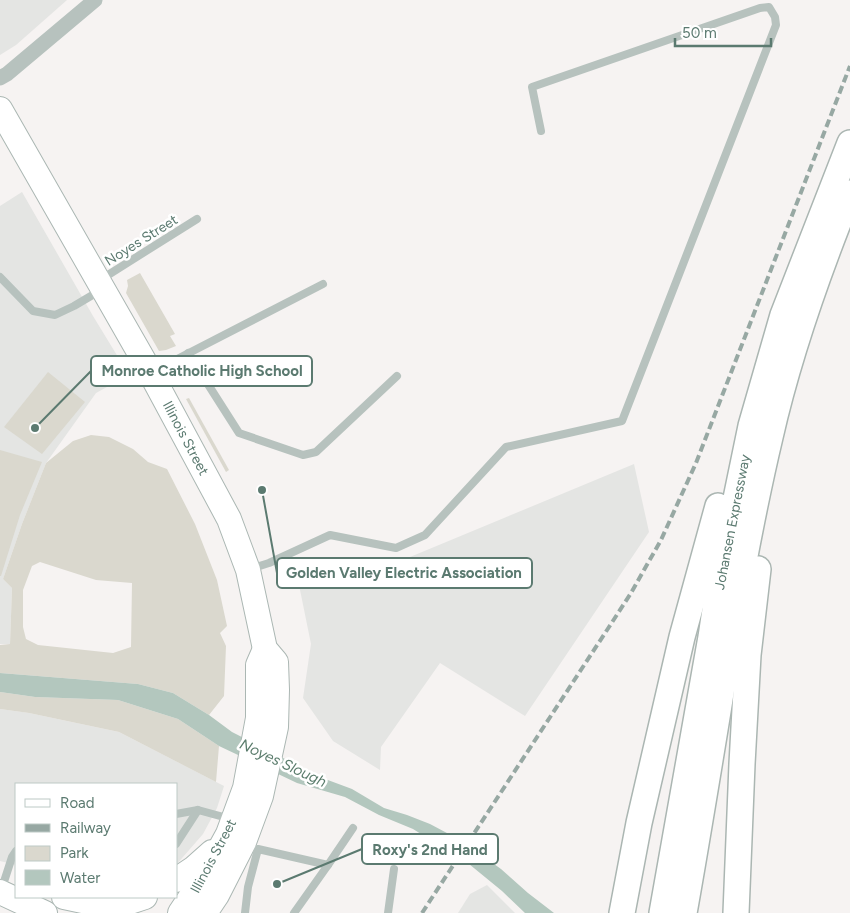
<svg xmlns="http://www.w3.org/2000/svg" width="850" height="913" font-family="Figtree,sans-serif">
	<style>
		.built { fill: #e4e5e3 }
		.green { fill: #dad8ce; fill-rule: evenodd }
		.water { fill: #b3c7be }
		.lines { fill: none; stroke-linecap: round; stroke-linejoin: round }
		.primary-casing { stroke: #abb7b3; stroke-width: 26 }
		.trunk-casing { stroke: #abb6b2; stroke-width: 28 }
		.service { stroke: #b7c2be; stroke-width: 8 }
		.minor { stroke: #b7c2be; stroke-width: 15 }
		.primary { stroke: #fff; stroke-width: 24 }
		.trunk { stroke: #fff; stroke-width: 25 }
		.rail { stroke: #97a8a3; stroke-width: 4; stroke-dasharray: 8 4; stroke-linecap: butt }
		.labels { text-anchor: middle; stroke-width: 5; stroke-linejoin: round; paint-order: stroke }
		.street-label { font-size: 14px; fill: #5b7a70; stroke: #fff }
		.water-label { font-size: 15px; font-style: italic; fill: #5a7c6c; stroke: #fff }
		.leader { fill: none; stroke: #5b7a70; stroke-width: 2 }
		.callout-dot { fill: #5b7a70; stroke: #fff; stroke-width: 2 }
		.callout { fill: #fff; stroke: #5b7a70; stroke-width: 2 }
		.callout-label { font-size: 15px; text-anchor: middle; font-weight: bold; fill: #5b7a70 }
	</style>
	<rect width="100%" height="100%" fill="#f6f3f2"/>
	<g class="built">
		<polygon points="0,0 67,0 16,45 0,55"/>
		<polygon points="22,192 93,316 129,375 96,393 46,463 22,524 3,579 12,588 10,644 0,644 0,206"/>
		<polygon points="634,464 649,532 525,716 440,663 381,747 380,770 333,741 303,698 311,644 298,580 410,557"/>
		<polygon points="0,709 29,713 119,732 224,786 217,808 203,834 176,865 176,784 16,784 16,865 0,861"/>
		<polygon points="487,885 515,913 458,913 470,894"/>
	</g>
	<g class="green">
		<polygon points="140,273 175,334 170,336 176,346 166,350 159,351 126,293 128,286 127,280"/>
		<polygon points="48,372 85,402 42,454 4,427"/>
		<polygon points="189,398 229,470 226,472 186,399"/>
		<path d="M91 435 109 437 133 449 148 462 167 469 195 524 217 580 227 626 220 633 226 646 224 696 209 715 173 693 138 684 0 673V645L10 644 12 588 3 579 22 524 46 463 73 441ZM40 562 96 580 132 583 131 647 113 653 38 645 26 639 23 627V590L32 566Z"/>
		<polygon points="0,450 42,462 20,515 1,576 0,576"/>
		<polygon points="0,692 35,697 118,700 178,719 219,746 216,782 119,732 29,713 0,709"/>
	</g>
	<polygon class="water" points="0,673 138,684 173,693 209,715 232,732 287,760 309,773 352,789 384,808 407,815 430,824 462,841 501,869 528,893 554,913 525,913 502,891 469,864 413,829 379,815 345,797 297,783 219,746 178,719 118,700 35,697 0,692"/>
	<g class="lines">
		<defs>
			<g id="primary">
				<polyline points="0,109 143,359 229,519 248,570 265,649 276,662 277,690 276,727 261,796 244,842 217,895 205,913"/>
				<polyline points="176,880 194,868 212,852"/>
				<polyline points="0,892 45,913"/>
				<polyline points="64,897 101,905 127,903 145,897"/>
				<polyline points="180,913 206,874 228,834 245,788 258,718 258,665 265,649"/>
			</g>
			<g id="trunk">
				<polyline points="622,913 639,823 682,637 718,506"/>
				<polyline points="662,913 711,637 720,576 751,426 783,315 850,143"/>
				<path d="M684 913C697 840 709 766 721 693 735 607 750 521 770 437 789 353 818 272 850 193"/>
				<polyline points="736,913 742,764 748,655 758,569"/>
			</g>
		</defs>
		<use href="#primary" class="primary-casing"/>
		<use href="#trunk" class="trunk-casing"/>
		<g class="service">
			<polyline points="0,277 33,311 55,315 74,306 101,290"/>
			<polyline points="100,280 197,219"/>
			<polyline points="188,353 239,433 303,455 316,452 397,376"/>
			<polyline points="152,372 323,284"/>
			<polyline points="250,569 269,563 330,535 396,548 425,535 506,447 622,421 776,25 775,17 769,7 760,8 532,87 541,131"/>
			<polyline points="176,814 198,810 231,819"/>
			<polyline points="176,844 198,810"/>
			<polyline points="328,865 353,828"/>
			<polyline points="1,891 12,857 16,851"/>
			<polyline points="245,913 248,887 258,849 328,865 294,913"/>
			<polyline points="388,913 394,869"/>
		</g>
		<polyline class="minor" points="0,78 7,74 95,0"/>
		<use href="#primary" class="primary"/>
		<use href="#trunk" class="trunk"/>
		<polyline class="rail" points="422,913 609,627 631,593 661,540 696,463 850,66"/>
	</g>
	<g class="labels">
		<g class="street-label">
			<text transform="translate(141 240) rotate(-32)" y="5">Noyes Street</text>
			<text transform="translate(186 438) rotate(62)" y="5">Illinois Street</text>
			<text transform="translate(732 522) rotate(-79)" y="5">Johansen Expressway</text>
			<text transform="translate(213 856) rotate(-62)" y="5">Illinois Street</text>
		</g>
		<g class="water-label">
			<text transform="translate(283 763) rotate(25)" y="5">Noyes Slough</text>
		</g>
	</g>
	<path class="leader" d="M35 428L91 371M262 490L277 573M277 884L362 849"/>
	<g class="callout-dot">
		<circle cx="35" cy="428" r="5"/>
		<circle cx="262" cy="490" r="5"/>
		<circle cx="277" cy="884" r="5"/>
	</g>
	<g class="callout">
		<rect x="91" y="356" width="221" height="30" rx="5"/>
		<rect x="277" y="558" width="255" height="30" rx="5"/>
		<rect x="362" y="834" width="136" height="30" rx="5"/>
	</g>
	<g class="callout-label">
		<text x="202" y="376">Monroe Catholic High School</text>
		<text x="404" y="578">Golden Valley Electric Association</text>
		<text x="430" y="855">Roxy's 2nd Hand</text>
	</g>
	<rect x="15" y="783" width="162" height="115" fill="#ffffff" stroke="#bdcac6"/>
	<rect x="25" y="799" width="25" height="8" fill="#ffffff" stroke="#bdcac6"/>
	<text x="60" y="808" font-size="15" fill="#5b7a70">Road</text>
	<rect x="25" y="824" width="25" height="8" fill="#97a8a3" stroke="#bdcac6"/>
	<text x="60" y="833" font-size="15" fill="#5b7a70">Railway</text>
	<rect x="25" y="846" width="25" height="15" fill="#dad8ce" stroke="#bdcac6"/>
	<text x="60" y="858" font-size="15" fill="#5b7a70">Park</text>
	<rect x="25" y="870" width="25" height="15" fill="#b3c7be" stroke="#bdcac6"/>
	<text x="60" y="883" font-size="15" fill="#5b7a70">Water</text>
	<path d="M675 38v8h96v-8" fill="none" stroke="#5b7a70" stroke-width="2.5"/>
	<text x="682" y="38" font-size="15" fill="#5b7a70" stroke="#ffffff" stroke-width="4" paint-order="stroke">50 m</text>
</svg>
